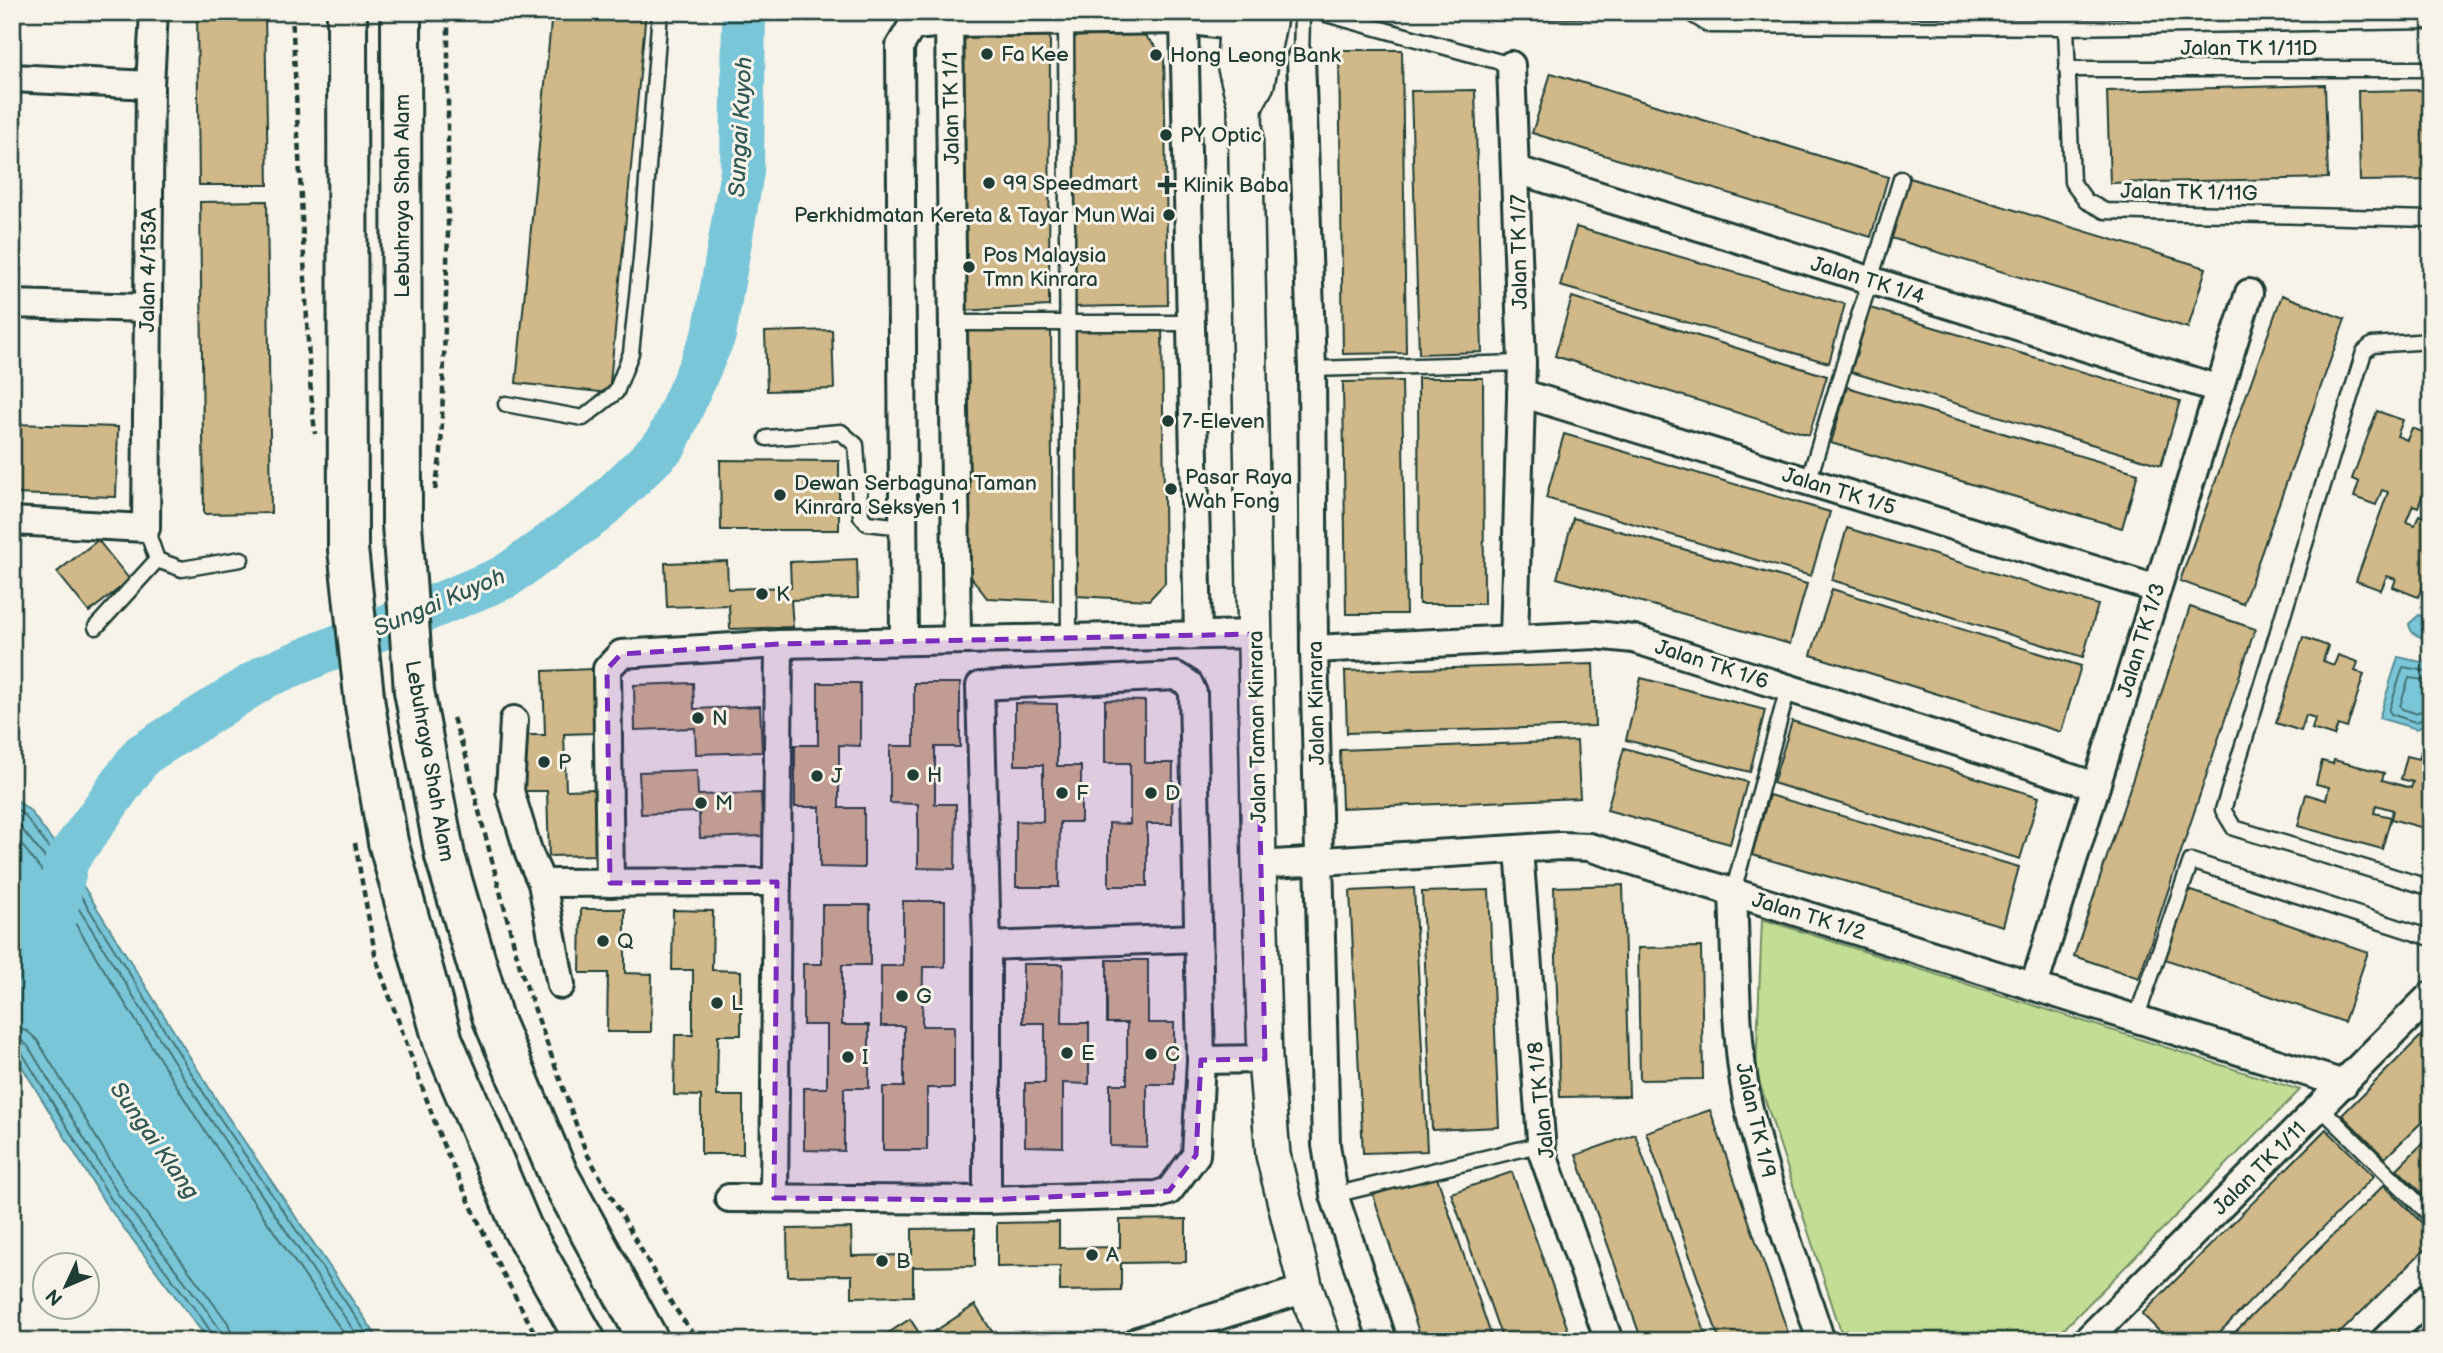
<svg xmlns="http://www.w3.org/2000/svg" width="2443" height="1353" font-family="'Balsamiq Sans',sans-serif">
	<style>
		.green { fill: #c2dd94; stroke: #708d64; stroke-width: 2 }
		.water { fill: #7ac6d9; stroke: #568f97; stroke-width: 2 }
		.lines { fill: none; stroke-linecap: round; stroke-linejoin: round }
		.shore { stroke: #437476; stroke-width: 2 }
		.river { stroke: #7ac6d9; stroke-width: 44 }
		.building { fill: #d1b888; stroke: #1f3d34; stroke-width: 2 }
		.service-casing { stroke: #1f3d34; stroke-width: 19 }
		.minor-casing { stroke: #1f3d34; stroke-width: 32 }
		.tertiary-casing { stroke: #1f3d34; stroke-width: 38 }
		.motorway-casing { stroke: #1f3d34; stroke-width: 44 }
		.path { stroke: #1f3d34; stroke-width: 4.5; stroke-dasharray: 7 5; stroke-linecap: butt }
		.service { stroke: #f7f3e8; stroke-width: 14 }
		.minor { stroke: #f7f3e8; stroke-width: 26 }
		.tertiary { stroke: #f7f3e8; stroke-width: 33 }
		.motorway { stroke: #f7f3e8; stroke-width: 38 }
		.marked { fill: #7b2cbf; fill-opacity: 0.2; stroke: #7b2cbf; stroke-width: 5; stroke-dasharray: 14 9; stroke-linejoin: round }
		.poi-dot { fill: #1f3d34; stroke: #f7f3e8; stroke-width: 2.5 }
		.labels { text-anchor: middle; stroke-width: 6; stroke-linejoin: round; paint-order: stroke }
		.street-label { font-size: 21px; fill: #1f3d34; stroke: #f7f3e8 }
		.poi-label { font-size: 21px; fill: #1f3d34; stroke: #f7f3e8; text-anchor: start }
		.water-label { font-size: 23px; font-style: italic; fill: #315855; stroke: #f7f3e8 }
	</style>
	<rect width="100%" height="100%" fill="#f7f3e8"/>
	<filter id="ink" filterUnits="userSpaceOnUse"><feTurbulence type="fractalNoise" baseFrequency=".0143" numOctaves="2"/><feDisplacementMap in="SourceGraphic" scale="14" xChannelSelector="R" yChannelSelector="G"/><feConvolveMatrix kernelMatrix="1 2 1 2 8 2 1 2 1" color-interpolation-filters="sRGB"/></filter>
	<g filter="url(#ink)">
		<polygon class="green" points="1762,919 2300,1090 2052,1341 1844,1341 1756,1072"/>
		<g class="water">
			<path d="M2419 615 2431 620V640C2420 637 2411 636 2409 624Z"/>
			<polygon points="2398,657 2431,664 2431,722 2417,729 2379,718"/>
			<polygon points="12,796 30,811 67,860 221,1107 380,1341 209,1341 105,1203 12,1050"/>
		</g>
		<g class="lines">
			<g class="shore">
				<polyline points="2431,672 2403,667 2389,711 2391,714 2415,722 2431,717"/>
				<polyline points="2431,681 2409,678 2400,706 2402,709 2415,713 2431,708"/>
				<polyline points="12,805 25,816 61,864 215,1111 372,1341"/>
				<polyline points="12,817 54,869 208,1116 361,1341"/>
				<polyline points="12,832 45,875 199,1122 349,1341"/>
				<polyline points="12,1028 27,1031 37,1040 127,1188 228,1323 234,1341"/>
				<polyline points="12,1039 22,1041 28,1046 118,1194 208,1312 221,1331 223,1341"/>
				<polyline points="12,1048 21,1051 111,1199 201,1317 213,1335 214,1341"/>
			</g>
			<polyline class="river" points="54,918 67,860 142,755 266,676 505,577 596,512 666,444 714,335 742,171 744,12"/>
		</g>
		<g class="building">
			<polygon points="197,12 265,12 268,185 199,185"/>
			<polygon points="552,12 646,12 609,393 516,383"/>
			<polygon points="1484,12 1599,12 1599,18 1484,20"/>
			<polygon points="1050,30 1049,306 961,311 958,52 966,38"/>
			<polygon points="1141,32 1164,55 1168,305 1070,307 1071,37"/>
			<polygon points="1339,50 1402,50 1406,353 1343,354"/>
			<polygon points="1551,73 1888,177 1871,237 1532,133"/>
			<polygon points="2325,85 2328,178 2110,183 2107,91"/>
			<polygon points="1475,90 1482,352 1419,354 1411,91"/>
			<polygon points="2431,90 2431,180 2360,181 2358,91"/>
			<polygon points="1906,177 2206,268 2188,328 1888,237"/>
			<polygon points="267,201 271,513 204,514 200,202"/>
			<polygon points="1576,227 1845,304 1829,363 1560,286"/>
			<polygon points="2282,295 2345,319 2243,604 2180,581"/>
			<polygon points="1572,297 1827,376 1809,435 1555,356"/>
			<polygon points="1870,308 2180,401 2161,465 1851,372"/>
			<polygon points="1162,327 1165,583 1149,600 1076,596 1071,330"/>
			<polygon points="1051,329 1053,601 987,598 968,573 957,331"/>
			<polygon points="832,330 834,389 767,391 765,332"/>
			<polygon points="1418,378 1483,378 1484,604 1419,604"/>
			<polygon points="1402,381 1406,614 1346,614 1343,382"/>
			<polygon points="1847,387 2138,473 2122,528 1831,443"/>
			<polygon points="2377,411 2403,420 2397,436 2407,440 2412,428 2431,435 2427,444 2431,445 2431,473 2418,507 2413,505 2406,522 2415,525 2419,515 2431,519 2431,585 2429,591 2422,588 2418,597 2393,587 2396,579 2387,576 2381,590 2356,581 2388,492 2382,490 2376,505 2354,497 2359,482 2352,479"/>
			<polygon points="12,424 118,427 116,497 12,494"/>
			<polygon points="1564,434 1830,512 1811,576 1546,498"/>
			<polygon points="720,460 839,461 839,530 721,530"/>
			<polygon points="1573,518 1807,584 1790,644 1557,578"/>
			<polygon points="1847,528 2098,605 2083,657 1832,580"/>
			<polygon points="98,540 130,580 89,612 57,572"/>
			<polygon points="857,559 858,598 791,600 793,627 730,629 729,605 667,607 665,563 727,561 728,589 791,587 790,562"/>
			<polygon points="1832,589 2081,666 2061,732 1811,655"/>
			<polygon points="2190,607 2255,629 2139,978 2074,956"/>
			<polygon points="2303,637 2328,646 2323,661 2334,665 2338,655 2358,662 2355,671 2364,674 2347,728 2338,725 2334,736 2312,729 2315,718 2306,715 2301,731 2276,723"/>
			<polygon points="1593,664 1595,726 1347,733 1345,671"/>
			<polygon points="592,669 594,733 564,734 566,790 594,789 596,855 549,856 547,791 524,791 522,735 545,735 543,671"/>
			<polygon points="1641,678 1765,710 1750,772 1626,740"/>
			<polygon points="693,683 694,709 760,706 762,752 696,754 695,728 635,730 634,685"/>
			<polygon points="818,683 860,683 860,746 839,745 839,808 864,808 864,868 820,867 820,807 795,807 795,745 818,745"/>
			<polygon points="914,683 960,683 960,747 935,747 935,804 956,804 955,869 918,868 918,804 890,803 890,746 914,746"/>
			<polygon points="1105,700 1145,701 1145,763 1173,763 1172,824 1147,824 1147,886 1109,886 1109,823 1130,824 1130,763 1105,763"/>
			<polygon points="1015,703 1057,704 1057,766 1081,766 1081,822 1060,822 1059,887 1016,887 1016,821 1043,822 1043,765 1015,765"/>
			<polygon points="1792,721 2039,797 2020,859 1773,783"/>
			<polygon points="1577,741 1580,798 1342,808 1340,750"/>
			<polygon points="1624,748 1747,782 1730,844 1607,810"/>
			<polygon points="2421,751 2431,754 2431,830 2391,819 2393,810 2376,805 2374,813 2391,817 2382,849 2298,826 2306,794 2326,800 2329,787 2316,784 2322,761 2333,764 2334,760 2384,773 2382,780 2411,788 2413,782 2401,779 2407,756 2419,759"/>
			<polygon points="697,770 698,795 761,793 763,836 700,838 699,812 641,814 639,772"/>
			<polygon points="1769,795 2019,867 2003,926 1752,855"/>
			<polygon points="1623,885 1629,1096 1560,1097 1554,887"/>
			<polygon points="1414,888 1427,1151 1363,1153 1350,891"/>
			<polygon points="2186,889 2368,952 2344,1022 2162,958"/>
			<polygon points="1489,890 1499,1127 1432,1130 1422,892"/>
			<polygon points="903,901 945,901 945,967 923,967 922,1026 954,1026 954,1088 927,1088 927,1150 883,1150 883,1087 904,1087 904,1026 881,1026 881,966 903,966"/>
			<polygon points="822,905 870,905 870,965 842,965 842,1025 869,1025 869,1088 844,1088 844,1151 804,1150 804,1088 827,1088 827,1025 803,1025 803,964 822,964"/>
			<polygon points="581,909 625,909 625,973 652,974 651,1032 607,1032 608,973 580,973"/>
			<polygon points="673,910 713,911 712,970 741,971 741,1035 718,1035 717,1096 743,1096 743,1154 701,1154 701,1096 674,1095 675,1035 693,1035 693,970 672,970"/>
			<polygon points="1701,947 1703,1079 1640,1080 1638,948"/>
			<polygon points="1107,960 1148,960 1148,1023 1174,1023 1174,1084 1147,1084 1147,1147 1110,1146 1110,1084 1127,1084 1127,1023 1107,1023"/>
			<polygon points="1023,964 1063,964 1062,1023 1089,1023 1089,1084 1063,1083 1063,1147 1025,1146 1025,1083 1045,1083 1045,1023 1023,1023"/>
			<polygon points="2431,1026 2431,1113 2385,1158 2342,1115"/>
			<polygon points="1710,1110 1791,1341 1720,1341 1646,1132"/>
			<polygon points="2326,1129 2374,1176 2211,1341 2169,1341 2142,1314"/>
			<polygon points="1635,1134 1708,1341 1642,1341 1576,1155"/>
			<polygon points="2431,1135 2431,1202 2397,1169"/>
			<polygon points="1512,1172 1572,1341 1503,1341 1451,1193"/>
			<polygon points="1436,1174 1493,1341 1422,1341 1373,1195"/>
			<polygon points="2384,1185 2431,1232 2431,1243 2332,1341 2226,1341"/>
			<polygon points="1186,1219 1186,1262 1121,1263 1121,1290 1060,1291 1060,1266 997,1267 997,1223 1059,1222 1059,1248 1120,1247 1120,1220"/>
			<polygon points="851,1228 852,1256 912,1255 912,1229 975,1228 975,1266 913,1267 913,1296 852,1297 852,1275 788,1276 787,1229"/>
			<polygon points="12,1285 22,1299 12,1306"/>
			<polygon points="975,1305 998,1341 876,1341 910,1319 923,1339"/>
			<polygon points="2431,1326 2431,1341 2416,1341"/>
			<polygon points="1219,1328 1226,1341 1197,1341"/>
		</g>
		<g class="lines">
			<defs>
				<g id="service">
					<polyline points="1319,12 1511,65"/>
					<polyline points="1688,12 1709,25 2066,27 2431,21"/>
					<polyline points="1994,12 1994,27"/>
					<polyline points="1066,22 1069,637"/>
					<polyline points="2066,27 2072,182 2086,201 2105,211 2431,219"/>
					<polyline points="1301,58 1302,17 1309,12"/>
					<polyline points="2067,69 2431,69"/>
					<polyline points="954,323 1192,323"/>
					<polyline points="2431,341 2372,345 2364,352 2223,810 2234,828 2431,888"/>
					<polyline points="1312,369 1522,363"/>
					<polyline points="506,404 583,418 616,392 631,353 641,258 660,12"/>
					<polyline points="767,438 841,432 856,445 861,516 867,523 903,527"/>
					<polyline points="1808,482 1901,179"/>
					<polyline points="157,560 182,569 241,559"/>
					<polyline points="96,627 157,560 146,528"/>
					<polyline points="1733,892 1788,688"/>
					<polyline points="2136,1019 2191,861 2431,938"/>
					<polyline points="2320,1107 2431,1216"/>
					<polyline points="1334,1195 1542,1144"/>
				</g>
				<g id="minor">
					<polyline points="1184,20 1198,634"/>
					<polyline points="949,23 957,639"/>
					<polyline points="1301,58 1312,369 1314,649 1326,1145 1334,1195 1383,1341"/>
					<polyline points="1511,65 1522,363 1514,639"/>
					<polyline points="12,78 150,85"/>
					<polyline points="1517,170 2219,389"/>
					<polyline points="12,304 147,308"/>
					<polyline points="1521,393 2157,589"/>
					<polyline points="12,521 146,528 150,85 154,12"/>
					<polyline points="904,641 900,46 912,26 949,23 1184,20 1256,29"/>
					<polyline points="1314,649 1595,635 1634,639 2096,786"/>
					<polyline points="514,720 510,791 529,854 542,883 561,985"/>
					<polyline points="1519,849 1542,1152 1609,1341"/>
					<polyline points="1259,865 1561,846 1589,847 2344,1084"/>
					<polyline points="542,883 777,882"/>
					<polyline points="610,883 607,669 621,654 779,644 1256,634"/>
					<path d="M1733 892C1736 961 1734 1032 1747 1100 1764 1182 1796 1262 1821 1341"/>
					<polyline points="987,946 1198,938"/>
					<polyline points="2034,986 2249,293"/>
					<polyline points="1201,1060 1265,1059"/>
					<polyline points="729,1198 987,1200 1156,1195 1169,1191 1196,1155 1201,1060 1193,693 1189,684 1176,676 980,686 987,946 987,1200"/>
					<polyline points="774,1198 779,644"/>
					<polyline points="1137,1341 1306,1289"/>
					<polyline points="2086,1341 2431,995"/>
					<polyline points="2384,1341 2431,1295"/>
				</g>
				<g id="tertiary">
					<polyline points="1237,12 1234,64 1245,106 1259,865 1265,1059 1273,1155 1306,1289 1324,1341"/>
					<polyline points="1245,106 1257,84 1271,12"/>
				</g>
				<g id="motorway">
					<polyline points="347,12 348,549 365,705 388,842 443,1041 522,1228 586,1341"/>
					<polyline points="401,12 402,524 414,691 445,856 493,1019 558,1174 649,1341"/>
				</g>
			</defs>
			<use href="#service" class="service-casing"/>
			<use href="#minor" class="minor-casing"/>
			<use href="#tertiary" class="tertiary-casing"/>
			<use href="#motorway" class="motorway-casing"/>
			<g class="path">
				<polyline points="292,12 310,382 315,434"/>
				<polyline points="435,490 441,452 448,232 448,12"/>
				<polyline points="453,718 467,759 475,796 521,971 586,1152 672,1304 698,1341"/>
				<polyline points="355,843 376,959 442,1142 496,1260 539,1341"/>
			</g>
			<use href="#service" class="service"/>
			<use href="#minor" class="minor"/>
			<use href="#tertiary" class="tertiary"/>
			<use href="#motorway" class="motorway"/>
		</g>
	</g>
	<path class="marked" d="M1256 634 1265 1059 1201 1060 1196 1155 1169 1191 987 1200 774 1198 777 882 610 883 607 669 621 654 779 644Z"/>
	<g class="poi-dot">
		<circle cx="987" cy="54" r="7"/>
		<circle cx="1156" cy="55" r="7"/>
		<circle cx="1166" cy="135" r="7"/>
		<circle cx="989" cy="183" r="7"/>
		<path d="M1163.5 174.5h7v7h7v7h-7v7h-7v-7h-7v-7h7z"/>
		<circle cx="1169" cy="215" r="7"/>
		<circle cx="969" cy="267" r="7"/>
		<circle cx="1168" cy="421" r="7"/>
		<circle cx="1171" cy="489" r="7"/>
		<circle cx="780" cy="495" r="7"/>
		<circle cx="762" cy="594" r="7"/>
		<circle cx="698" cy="718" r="7"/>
		<circle cx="544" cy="762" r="7"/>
		<circle cx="913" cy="775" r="7"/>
		<circle cx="817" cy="776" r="7"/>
		<circle cx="1062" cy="793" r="7"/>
		<circle cx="1151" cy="793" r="7"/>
		<circle cx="701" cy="803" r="7"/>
		<circle cx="603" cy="941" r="7"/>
		<circle cx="902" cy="996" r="7"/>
		<circle cx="717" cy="1003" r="7"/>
		<circle cx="1067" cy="1053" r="7"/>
		<circle cx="1151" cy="1054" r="7"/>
		<circle cx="848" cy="1057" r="7"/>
		<circle cx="1092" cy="1255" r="7"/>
		<circle cx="882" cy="1261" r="7"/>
	</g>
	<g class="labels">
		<g class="street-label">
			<text x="2249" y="55">Jalan TK 1/11D</text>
			<text transform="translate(951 108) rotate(-91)" y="7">Jalan TK 1/1</text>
			<text transform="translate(2189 192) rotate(1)" y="7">Jalan TK 1/11G</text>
			<text transform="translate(402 196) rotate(-90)" y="7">Lebuhraya Shah Alam</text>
			<text transform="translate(1519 252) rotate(-91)" y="7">Jalan TK 1/7</text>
			<text transform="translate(148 270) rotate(-89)" y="7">Jalan 4/153A</text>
			<text transform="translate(1868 280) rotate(17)" y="7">Jalan TK 1/4</text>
			<text transform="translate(1839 491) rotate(17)" y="7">Jalan TK 1/5</text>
			<text transform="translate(2141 640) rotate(-73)" y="7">Jalan TK 1/3</text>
			<text transform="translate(1712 664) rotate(18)" y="7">Jalan TK 1/6</text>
			<text transform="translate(1316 703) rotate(-91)" y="7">Jalan Kinrara</text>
			<text transform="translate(1257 727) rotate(-91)" y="7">Jalan Taman Kinrara</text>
			<text transform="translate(430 761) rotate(80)" y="7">Lebuhraya Shah Alam</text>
			<text transform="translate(1809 916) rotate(17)" y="7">Jalan TK 1/2</text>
			<text transform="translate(1541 1100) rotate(-96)" y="7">Jalan TK 1/8</text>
			<text transform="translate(1756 1120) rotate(77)" y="7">Jalan TK 1/9</text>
			<text transform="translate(2259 1168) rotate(-45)" y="7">Jalan TK 1/11</text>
		</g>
		<g class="poi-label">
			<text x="1001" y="61">Fa Kee</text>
			<text x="1170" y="62">Hong Leong Bank</text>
			<text x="1180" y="142">PY Optic</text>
			<text x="1003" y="190">99 Speedmart</text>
			<text x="1183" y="192">Klinik Baba</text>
			<text x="1155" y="222" text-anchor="end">Perkhidmatan Kereta &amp; Tayar Mun Wai</text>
			<text x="983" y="262">Pos Malaysia<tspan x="983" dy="24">Tmn Kinrara</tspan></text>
			<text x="1182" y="428">7-Eleven</text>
			<text x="1185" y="484">Pasar Raya<tspan x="1185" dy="24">Wah Fong</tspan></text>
			<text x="794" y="490">Dewan Serbaguna Taman<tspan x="794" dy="24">Kinrara Seksyen 1</tspan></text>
			<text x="776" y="601">K</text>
			<text x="712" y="725">N</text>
			<text x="558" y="769">P</text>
			<text x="927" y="782">H</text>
			<text x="831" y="783">J</text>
			<text x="1076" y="800">F</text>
			<text x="1165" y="800">D</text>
			<text x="715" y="810">M</text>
			<text x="617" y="948">Q</text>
			<text x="916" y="1003">G</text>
			<text x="731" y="1010">L</text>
			<text x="1081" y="1060">E</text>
			<text x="1165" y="1061">C</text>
			<text x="862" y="1064">I</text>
			<text x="1106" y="1262">A</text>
			<text x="896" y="1268">B</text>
		</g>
		<g class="water-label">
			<text transform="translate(740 127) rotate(-87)" y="8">Sungai Kuyoh</text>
			<text transform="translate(439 602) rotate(-23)" y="8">Sungai Kuyoh</text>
			<text transform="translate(155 1140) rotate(55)" y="8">Sungai Klang</text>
		</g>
	</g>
	<rect width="2443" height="1353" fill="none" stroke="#f7f3e8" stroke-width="42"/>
	<rect x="21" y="21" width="2401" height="1311" fill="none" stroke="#1f3d34" stroke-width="2.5" filter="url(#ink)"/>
	<g transform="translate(66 1286) rotate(226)"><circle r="33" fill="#f7f3e8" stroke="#a1aaa0" stroke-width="2"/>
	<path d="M0-5L12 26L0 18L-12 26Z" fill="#1f3d34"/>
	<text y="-10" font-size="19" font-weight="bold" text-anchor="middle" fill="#1f3d34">N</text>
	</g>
</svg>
